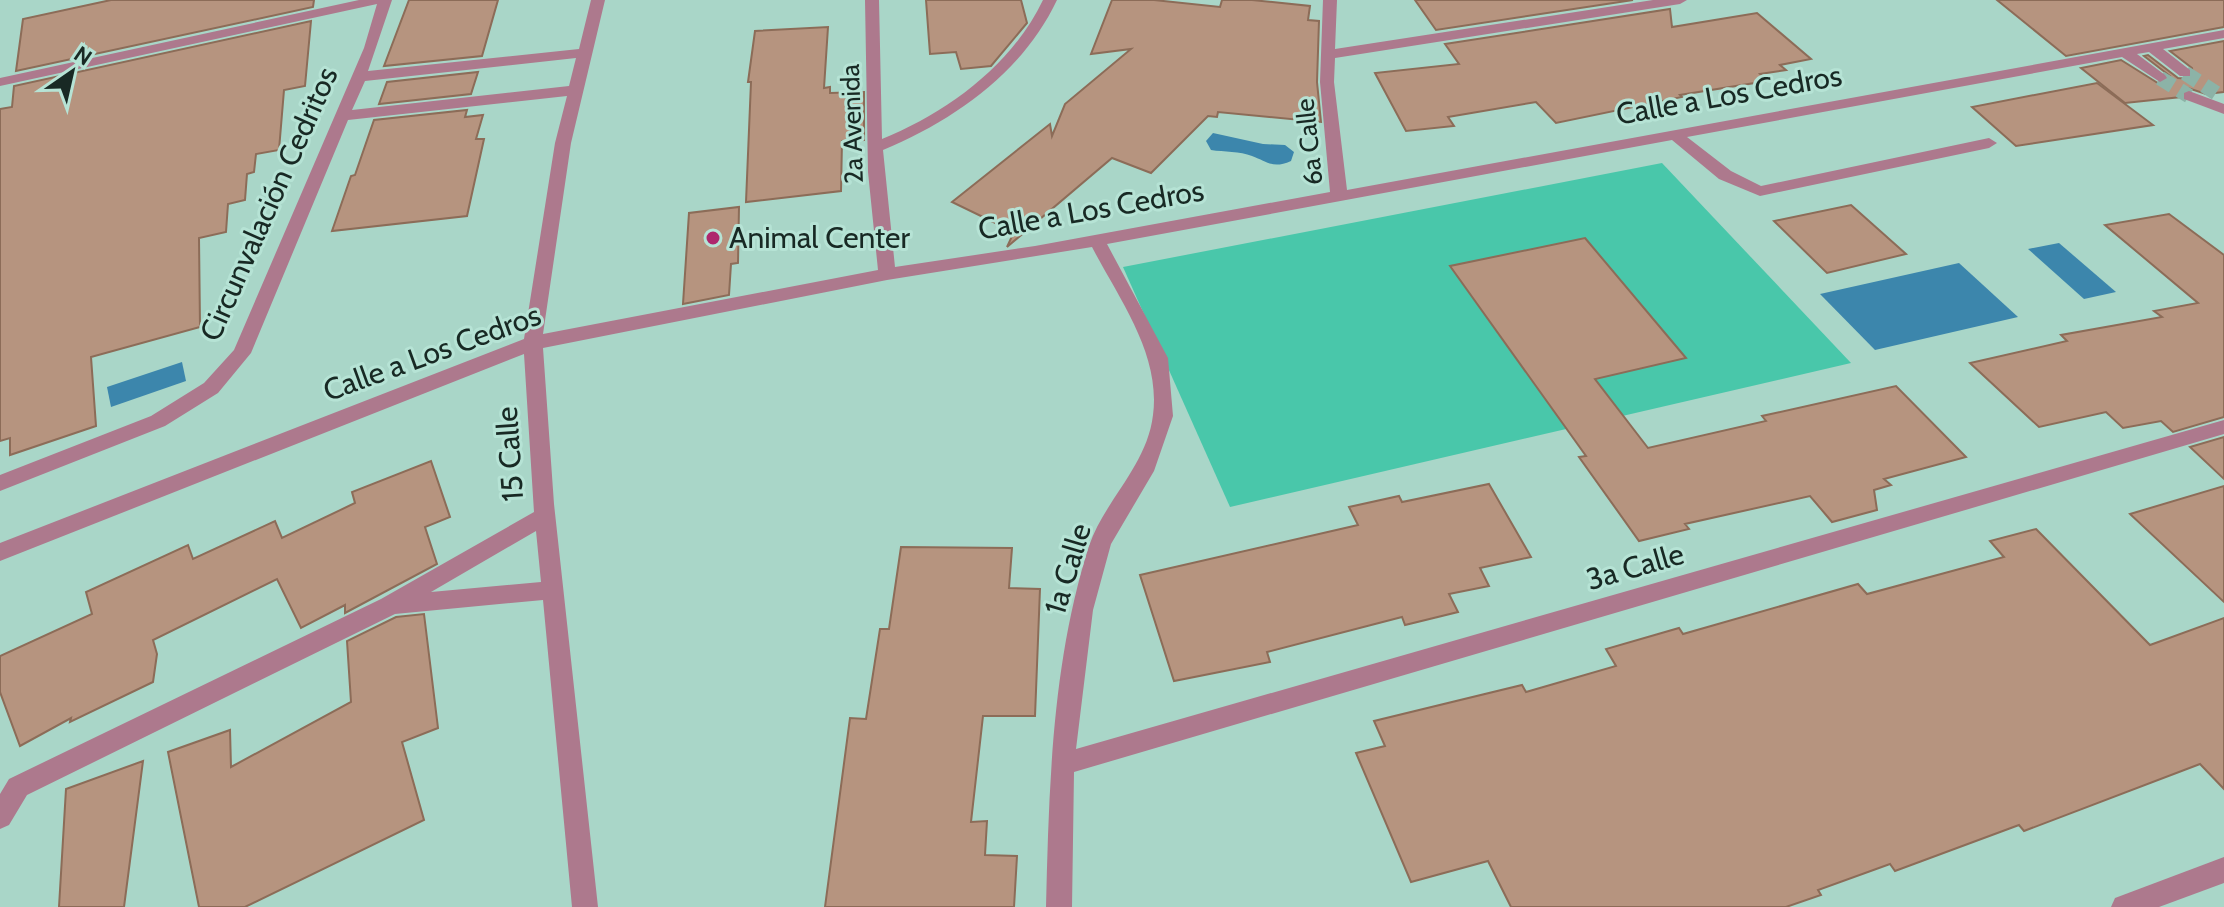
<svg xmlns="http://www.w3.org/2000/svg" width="2224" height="907" font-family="Cabin,sans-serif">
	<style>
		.green { fill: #49c7aa }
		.water { fill: #3c86ac }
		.building { fill: #b6947f; stroke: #8c6c58; stroke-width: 2 }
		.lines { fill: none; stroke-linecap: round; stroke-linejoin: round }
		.minor-tunnel { stroke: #8cb3a7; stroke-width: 15; stroke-dasharray: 15 8; stroke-linecap: butt }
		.minor { fill: #ad798d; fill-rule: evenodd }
		.poi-dot { fill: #ae276d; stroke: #b6e3d5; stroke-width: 3 }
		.labels { text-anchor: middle; stroke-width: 6; stroke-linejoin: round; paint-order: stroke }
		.far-street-label { font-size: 26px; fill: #182924; stroke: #b6e3d5 }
		.street-label { font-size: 30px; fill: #182924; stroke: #b6e3d5 }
		.poi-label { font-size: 30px; fill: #182924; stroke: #b6e3d5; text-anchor: start }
	</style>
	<rect width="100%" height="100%" fill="#a9d6c8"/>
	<polygon class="green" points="1662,163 1851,363 1230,507 1123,267"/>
	<g class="water">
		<path d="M1213 133 1263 144 1285 145 1294 152 1291 161C1273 169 1268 162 1252 156 1240 151 1224 152 1211 150L1206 141Z"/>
		<polygon points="2059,243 2116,292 2084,299 2028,249"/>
		<polygon points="1959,263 2018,317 1875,350 1820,294"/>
		<polygon points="182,362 186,381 111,407 107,387"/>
	</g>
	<g class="building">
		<polygon points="111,0 314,0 313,7 16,71 23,19"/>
		<polygon points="409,0 498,0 482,56 384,66"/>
		<polygon points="926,0 1021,0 1027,23 991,66 961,69 956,52 930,54"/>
		<polygon points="1112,0 1154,0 1220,7 1222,0 1252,0 1310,6 1308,20 1319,21 1317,82 1321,122 1218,112 1217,117 1208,116 1151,173 1112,158 1007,247 1014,232 952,202 1050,124 1052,136 1065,104 1131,49 1091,54"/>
		<polygon points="1415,0 1633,0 1436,30"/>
		<polygon points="1997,0 2224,0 2224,27 2066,56"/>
		<polygon points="1670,9 1672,27 1757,13 1811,59 1780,65 1786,70 1760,74 1767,81 1680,95 1682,97 1556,123 1536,102 1448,117 1454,126 1406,131 1375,73 1459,64 1445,44"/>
		<polygon points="311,21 305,86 284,90 279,150 256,154 254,172 247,174 245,200 228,204 226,232 199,238 200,327 91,357 96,426 10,455 10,438 0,441 0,109 12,107 14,86"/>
		<polygon points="828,27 824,88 830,87 830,93 864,92 864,140 842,141 841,191 746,202 751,82 748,82 755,31"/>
		<polygon points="2224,41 2224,92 2206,94 2188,88 2182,91 2181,97 2125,103 2081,68 2121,60 2161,85 2170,76 2144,56 2148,55 2178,78 2190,79 2193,76 2192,68 2170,51"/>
		<polygon points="478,72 471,94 379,104 387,82"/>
		<polygon points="2097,83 2153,125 2016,146 1972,107"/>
		<polygon points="467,110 465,117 483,115 476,139 484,139 467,216 332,231 351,176 355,175 374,120"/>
		<polygon points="1851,205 1906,254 1827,273 1774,221"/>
		<polygon points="739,207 738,263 731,264 729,295 683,304 689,213"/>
		<polygon points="2169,214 2224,255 2224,417 2173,432 2161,421 2123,428 2106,412 2039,427 1970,363 2067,341 2061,335 2162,317 2154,311 2198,303 2105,225"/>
		<polygon points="1585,238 1686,358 1595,379 1648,448 1766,421 1762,416 1896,386 1966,457 1884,479 1891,485 1874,490 1877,510 1832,522 1810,496 1685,524 1689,529 1639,541 1579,457 1586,456 1450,266"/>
		<polygon points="2224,437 2224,479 2190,447"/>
		<polygon points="431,461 450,517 425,527 437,564 345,613 345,605 301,628 277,579 153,640 157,654 153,682 70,722 71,718 20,746 0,692 0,656 92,614 86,592 188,545 193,559 275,521 282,538 355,503 352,492"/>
		<polygon points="1489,484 1531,557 1480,568 1489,586 1449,594 1458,612 1405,625 1402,617 1267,652 1270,662 1174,681 1140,575 1358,525 1349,507 1399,496 1402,502"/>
		<polygon points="2224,486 2224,602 2130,514"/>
		<polygon points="2036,529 2150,645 2224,618 2224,789 2200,764 2024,831 2019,825 1895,871 1890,864 1818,890 1821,895 1786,907 1511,907 1488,861 1411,882 1356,753 1385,746 1374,721 1522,685 1526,692 1616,666 1606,649 1679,628 1683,634 1858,584 1867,594 2004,557 1990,541"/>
		<polygon points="901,547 1012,548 1009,588 1040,589 1035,716 983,716 971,822 987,821 985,855 1017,856 1014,907 825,907 850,718 866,719 880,629 889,629"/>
		<polygon points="424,614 438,728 402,742 424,820 245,907 199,907 168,752 230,730 231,767 351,702 347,641 396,617"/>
		<polygon points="143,761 124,907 59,907 66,789"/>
	</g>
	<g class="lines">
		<g class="minor-tunnel">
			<polyline points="2185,73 2216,93"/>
			<polyline points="2160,78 2189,96"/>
		</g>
		<g class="minor">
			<path d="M359 0H392L368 71 579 49 591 0H605L571 143 543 334 878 270 868 172 865 0H879L882 139C947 113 1012 65 1043 0H1057C1023 72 955 120 883 150L895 267 1035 246 1330 192 1320 82 1323 0H1337L1335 49 1653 0H1687L1680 4 1335 58 1334 82 1347 190 2224 30V38L2163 49 2190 70V76H2180L2149 52 2137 54 2165 75 2167 78 2160 82 2122 57 1687 137 1731 171 1761 186 1989 138 1997 143 1989 148 1760 196 1719 179 1672 140 1107 244 1168 358 1173 416 1154 471 1111 544 1093 610 1076 749 2224 420V434L1074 772 1072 907H1046C1049 786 1052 662 1089 546 1104 501 1147 466 1153 415 1161 354 1119 299 1092 247L887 280 543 348 554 504 598 907H572L543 600 395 614 27 795 9 825 0 829V794L9 779 381 599 534 512 524 354 0 561V543L524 339 555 143 567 96 348 120 251 353 218 393 165 426 0 491V475L151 416 204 383 234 350 364 48 377 4 0 86V78ZM576 58 569 86 352 110 365 81ZM536 531 541 582 431 592Z"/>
			<polygon points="2189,91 2224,104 2224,114 2184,99 2184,93"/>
			<polygon points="2224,857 2224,883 2159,907 2111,907 2115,898"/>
		</g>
	</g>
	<circle class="poi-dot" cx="713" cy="238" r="8"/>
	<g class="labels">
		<g class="far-street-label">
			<text transform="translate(852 124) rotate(-92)" y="9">2a Avenida</text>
			<text transform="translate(1309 142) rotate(-96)" y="9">6a Calle</text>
		</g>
		<g class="street-label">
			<text transform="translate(1729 95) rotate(-10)" y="10">Calle a Los Cedros</text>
			<text transform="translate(269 204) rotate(-66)" y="10">Circunvalación Cedritos</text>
			<text transform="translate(1091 210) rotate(-10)" y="10">Calle a Los Cedros</text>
			<text transform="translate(432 353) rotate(-20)" y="10">Calle a Los Cedros</text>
			<text transform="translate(510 454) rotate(-94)" y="10">15 Calle</text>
			<text transform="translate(1635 567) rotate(-16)" y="10">3a Calle</text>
			<text transform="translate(1068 569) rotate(-73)" y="10">1a Calle</text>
		</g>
		<g class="poi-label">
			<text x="729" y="248">Animal Center</text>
		</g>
	</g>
	<g transform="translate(72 72) rotate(34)" stroke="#b6e3d5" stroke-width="6" paint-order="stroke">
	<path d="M0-6L14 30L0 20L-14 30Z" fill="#182924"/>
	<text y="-12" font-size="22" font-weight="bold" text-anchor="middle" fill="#182924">N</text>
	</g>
</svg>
